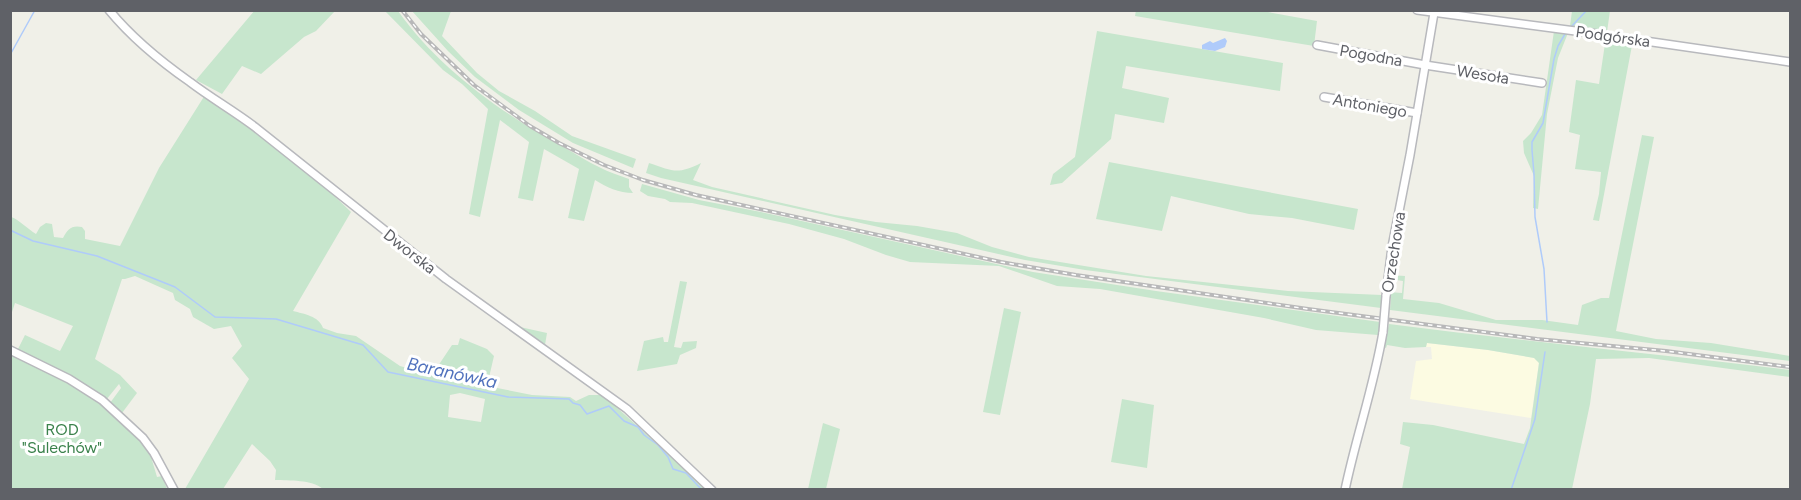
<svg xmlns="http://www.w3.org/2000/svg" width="1801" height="500" font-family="Figtree,sans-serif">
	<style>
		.commercial { fill: #fcfbe2 }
		.green { fill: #c7e6cd; fill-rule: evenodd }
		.water { fill: #afcbfa }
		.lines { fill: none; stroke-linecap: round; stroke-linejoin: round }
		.stream { stroke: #afcbfa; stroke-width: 1.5 }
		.street-casing { stroke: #b8b9bd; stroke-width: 10 }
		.street { stroke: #fff; stroke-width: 7 }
		.rail-casing { stroke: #b8b8b9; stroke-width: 4 }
		.rail { stroke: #fff; stroke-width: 1.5; stroke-dasharray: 4.5; stroke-linecap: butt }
		.street-bridge-casing { stroke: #b8b9bd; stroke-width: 10; stroke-linecap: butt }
		.street-bridge { stroke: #fff; stroke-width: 7 }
		.labels { text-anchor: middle; stroke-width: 6; stroke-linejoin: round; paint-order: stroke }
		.street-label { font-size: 16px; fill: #5f6167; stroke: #fff }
		.park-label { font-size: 16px; fill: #3b824c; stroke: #fff }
		.water-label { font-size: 18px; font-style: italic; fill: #5172bd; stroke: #fff }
	</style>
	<rect width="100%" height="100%" fill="#f0f0e8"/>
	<polygon class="commercial" points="1427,343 1488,350 1535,358 1539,362 1531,418 1410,399 1416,361 1432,359 1431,347 1426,347"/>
	<g class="green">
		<polygon points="255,10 335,11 316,31 304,37 261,74 242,66 222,94 196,80"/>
		<polygon points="1136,10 1257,10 1317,21 1314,46 1135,16"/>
		<path d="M385 11H398C441 71 503 114 567 149 578 155 588 162 599 167 608 172 619 175 629 179V187L633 193C619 193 606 187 595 180L584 221 568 218 579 169 544 149 533 201 518 198 529 142 500 120 480 217 469 214 488 109 462 84 443 70Z"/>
		<polygon points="412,11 451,11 442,36 477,73 499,91 535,111 572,136 636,159 633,168 573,143 519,110 475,77 448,51"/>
		<polygon points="1572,11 1610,11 1607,32 1570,26"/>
		<polygon points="1097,31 1283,63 1280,91 1126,66 1122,88 1169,98 1164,123 1115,114 1111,139 1062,183 1050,185 1053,174 1075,157"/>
		<polygon points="1554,31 1568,33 1558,58 1547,114 1538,209 1533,208 1534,176 1524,153 1523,141 1531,133 1542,115"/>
		<polygon points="1606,37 1633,40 1599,221 1593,220 1599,194 1601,172 1575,169 1580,135 1569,132 1576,80 1599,84"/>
		<path d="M205 95C256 131 307 168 351 212L293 311C304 314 319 316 323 328L337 333 356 336 400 366 432 375 452 345H458L460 338 487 349 494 356 487 386 532 395 570 397 576 401 589 395H603L707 489H323C311 479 290 481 275 480L276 470 270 461 252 444 223 489H185L249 379 232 358 242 346 231 326 214 329 193 317 190 309 175 300 173 293 135 276 125 279H122L95 359 120 375 137 393 122 413 110 403 121 388 119 384 106 400 65 374 18 349 25 335 60 351 73 326 15 303 11 315V217C18 219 28 229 36 234L40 227 46 223 52 224 54 237 63 238C68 229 71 225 82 227L85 231V239L120 246 159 168ZM460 393 485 399 481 422 448 417 450 395Z"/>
		<polygon points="1642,135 1654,137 1616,331 1656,339 1711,343 1790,356 1790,361 1390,310 1391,297 1389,292 1402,293 1403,281 1390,279 1390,275 1405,276 1403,299 1439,303 1496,320 1542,320 1578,325 1582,305 1601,298 1609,298"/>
		<polygon points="1109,162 1358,209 1354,230 1292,218 1249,214 1171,196 1162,231 1096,219"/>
		<path d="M649 163C673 171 677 175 701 163L693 180 712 187 835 215 876 222 917 226 957 233 992 247 1029 257 1146 276 1288 291 1382 295 1381 308 1085 270 1025 260 661 178 646 173Z"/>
		<polygon points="642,184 699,200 761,212 1033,272 1156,291 1380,322 1378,335 1316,330 1264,318 1100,289 1057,286 999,266 910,262 886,255 844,239 789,224 692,203 670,202 665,199 648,196 640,191"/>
		<polygon points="680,281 687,282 674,347 681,348 683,342 697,341 696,348 680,355 677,364 637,371 644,341 663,337 664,342 668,342"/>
		<polygon points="1004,308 1021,312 1000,415 983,412"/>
		<path d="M1389 324C1522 341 1657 354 1790 370V377L1649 358 1596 359 1590 404 1572 489H1402L1410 447 1400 444 1403 422 1433 425 1524 444 1530 428 1539 363 1534 358 1488 350 1427 343 1426 347 1405 348 1387 345 1386 348 1384 347Z"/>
		<polygon points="520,327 547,333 545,345 520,329"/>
		<polygon points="10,352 66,381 104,405 149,450 157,477 162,476 167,489 11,489"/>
		<polygon points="1122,399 1154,405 1147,468 1111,462"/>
		<polygon points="823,423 840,429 826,489 808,489"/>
	</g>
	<polygon class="water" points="1225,38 1227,41 1225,47 1215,51 1202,49 1202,45 1210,41 1213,43"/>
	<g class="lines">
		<g class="stream">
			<polyline points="1571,27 1587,10"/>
			<polyline points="10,55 35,10"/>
			<polyline points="10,230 33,241 97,256 175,287 215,317 276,319 363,345 388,372 508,397 569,399 573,403 580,405 587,414 609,406 624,421 638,427 644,435 658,445 668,457 673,469 686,473 702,490"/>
			<polyline points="1547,322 1544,269 1535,217 1534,174 1532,150 1532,142 1543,123 1554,59 1558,46 1565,34"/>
			<polyline points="1511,490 1535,419 1545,352"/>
		</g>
		<defs>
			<g id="street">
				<path d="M109 10C132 38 160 61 190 82 211 98 234 111 255 127L446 279 627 409 712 490"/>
				<polyline points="1417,10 1583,32 1790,62"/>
				<polyline points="1317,45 1425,65 1542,83"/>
				<polyline points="1324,97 1417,113"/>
				<polyline points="1386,296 1392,247 1410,155 1434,13"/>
				<polyline points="10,350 69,379 102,400 143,438 154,453 174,490"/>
				<path d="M1345 490C1356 437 1374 386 1383 332"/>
			</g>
		</defs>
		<use href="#street" class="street-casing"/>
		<use href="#street" class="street"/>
		<defs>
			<polyline id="rail" points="402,10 421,34 474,85 530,126 559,143 604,165 643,180 696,195 1001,262 1076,275 1308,309 1537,339 1666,351 1790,367"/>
		</defs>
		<use href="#rail" class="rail-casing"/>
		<use href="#rail" class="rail"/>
		<defs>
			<polyline id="street-bridge" points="1383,332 1386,296"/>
		</defs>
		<use href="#street-bridge" class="street-bridge-casing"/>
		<use href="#street-bridge" class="street-bridge"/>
	</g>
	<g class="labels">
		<g class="street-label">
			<text transform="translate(1613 36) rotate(8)" y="6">Podgórska</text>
			<text transform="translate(1371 55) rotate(10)" y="6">Pogodna</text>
			<text transform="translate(1483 74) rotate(9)" y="6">Wesoła</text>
			<text transform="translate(1370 105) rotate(10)" y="6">Antoniego</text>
			<text transform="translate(410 251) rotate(38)" y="6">Dworska</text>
			<text transform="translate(1393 252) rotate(-81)" y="6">Orzechowa</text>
		</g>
		<g class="park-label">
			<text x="62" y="435">ROD<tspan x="62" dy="18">"Sulechów"</tspan></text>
		</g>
		<g class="water-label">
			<text transform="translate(452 373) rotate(12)" y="6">Baranówka</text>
		</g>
	</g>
	<rect width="1801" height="500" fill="none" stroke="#5f6167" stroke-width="24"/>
</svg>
